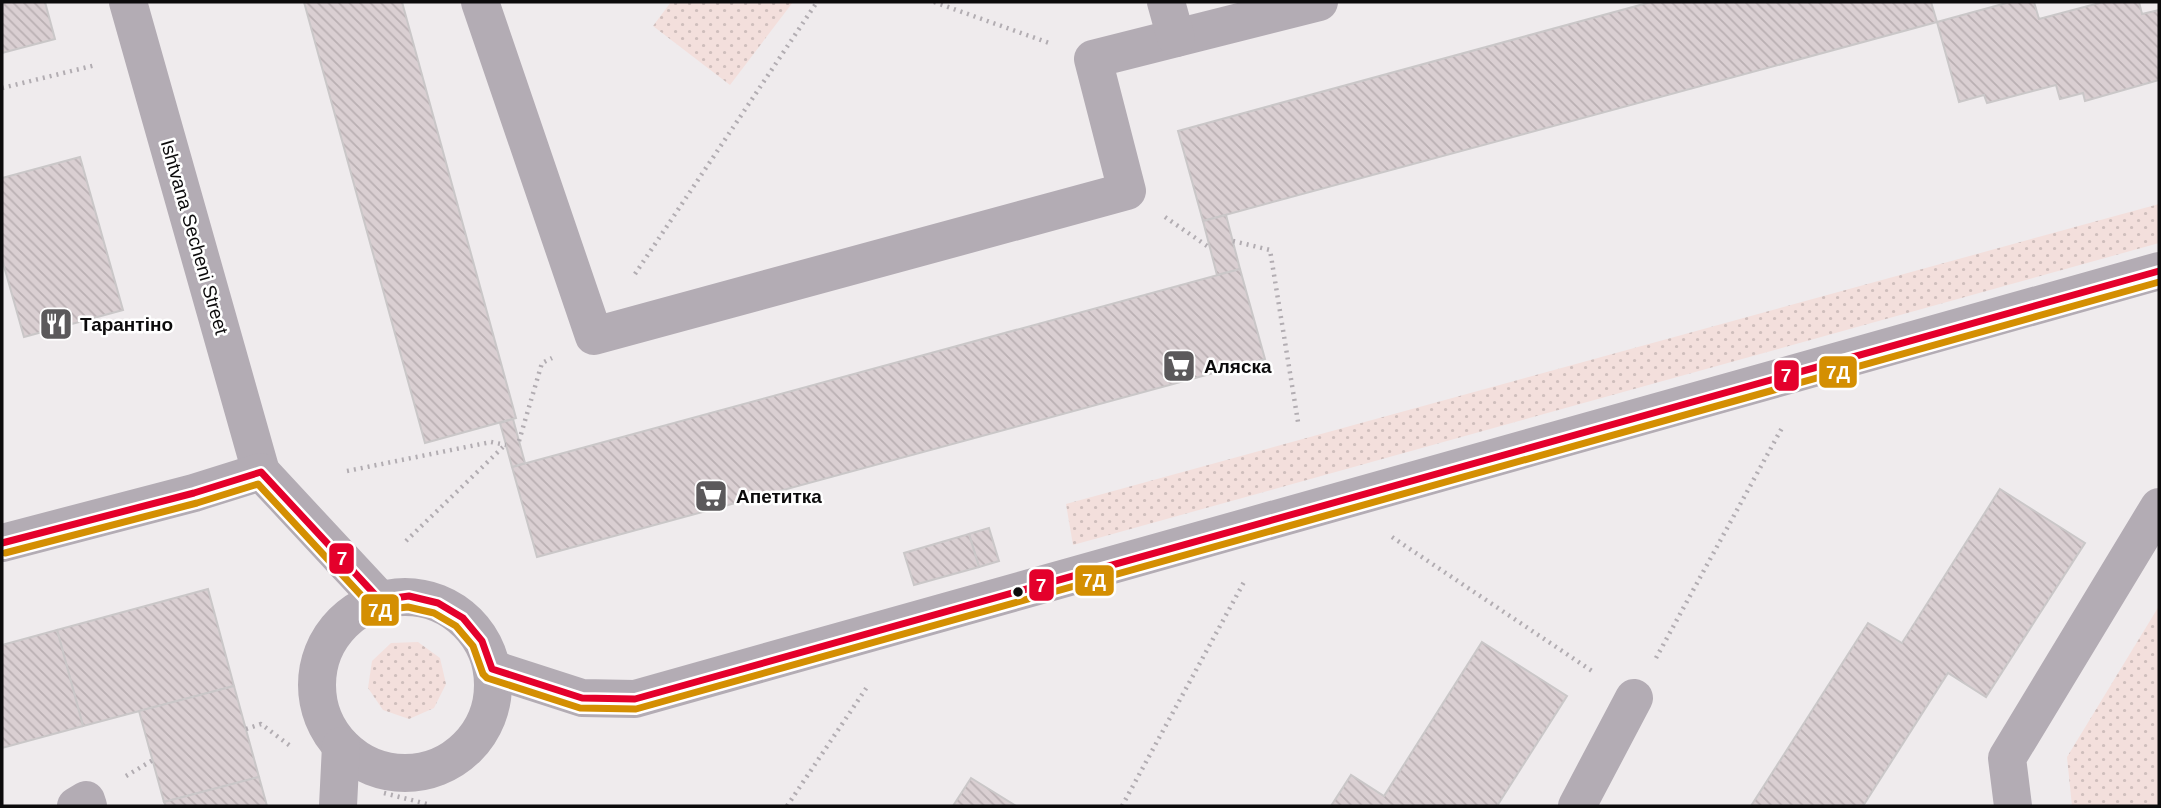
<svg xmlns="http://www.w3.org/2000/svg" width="2161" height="808" font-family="Helvetica,sans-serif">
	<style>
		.grass { fill: url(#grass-dots) }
		.building { fill: url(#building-back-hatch); stroke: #cac7c8; stroke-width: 2 }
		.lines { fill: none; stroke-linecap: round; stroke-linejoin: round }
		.path { stroke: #b2adb2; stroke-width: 4.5; stroke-dasharray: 2 5; stroke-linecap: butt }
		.minor { stroke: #b3acb4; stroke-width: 38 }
		.bus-1-casing { stroke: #fff; stroke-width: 12 }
		.bus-2-casing { stroke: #fff; stroke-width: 12 }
		.bus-1 { stroke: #e4002b; stroke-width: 7 }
		.bus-2 { stroke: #d48f02; stroke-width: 7 }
		.bus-dot { fill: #0c0b0c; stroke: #fff; stroke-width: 2.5 }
		.labels { text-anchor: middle; stroke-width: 5; stroke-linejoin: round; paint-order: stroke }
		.street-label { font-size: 19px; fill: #0c0b0c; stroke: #fff }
		.poi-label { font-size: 19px; font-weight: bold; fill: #0c0b0c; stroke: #fff; text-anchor: start }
		.line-badge { stroke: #fff; stroke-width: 2.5 }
		.badge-label { font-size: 19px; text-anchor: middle; font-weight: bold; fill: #fff }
	</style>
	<defs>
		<pattern id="grass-dots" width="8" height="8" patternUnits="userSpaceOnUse" patternTransform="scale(1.75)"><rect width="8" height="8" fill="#f3dfdc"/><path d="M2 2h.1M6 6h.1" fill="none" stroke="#cfbebc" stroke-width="1.8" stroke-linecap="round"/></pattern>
		<pattern id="building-back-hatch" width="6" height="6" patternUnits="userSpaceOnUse" patternTransform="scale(1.75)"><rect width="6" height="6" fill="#dacfd2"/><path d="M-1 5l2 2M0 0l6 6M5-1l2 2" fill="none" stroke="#bab0b3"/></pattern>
	</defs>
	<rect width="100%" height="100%" fill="#efebed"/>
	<g class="grass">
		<polygon points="671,2 793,2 730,85 653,26"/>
		<polygon points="2159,204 2159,243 1073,545 1066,504"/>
		<polygon points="2159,606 2159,806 2072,806 2067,757"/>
		<polygon points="418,642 440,658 446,684 434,708 409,719 383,710 368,688 372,661 391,643"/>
	</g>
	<g class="building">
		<polygon points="2,2 45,2 55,39 2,53"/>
		<polygon points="304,2 402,2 516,418 425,443"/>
		<polygon points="1651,2 1931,2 1937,22 1203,221 1178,131"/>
		<polygon points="2010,2 2034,2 2039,19 2103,2 2139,2 2142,14 2159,10 2159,80 2085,101 2083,93 2060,99 2056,85 1987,103 1984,95 1959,102 1937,22"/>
		<polygon points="80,157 123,310 24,337 2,259 2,178"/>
		<polygon points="1226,215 1240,269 1217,275 1203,221"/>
		<polygon points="1240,269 1265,359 537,557 512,467"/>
		<polygon points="513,419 525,463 512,467 500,423"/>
		<polygon points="2000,489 2085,543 1986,697 1948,673 1863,806 1751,806 1868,623 1902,643"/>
		<polygon points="989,528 999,561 979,567 969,534"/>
		<polygon points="969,534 979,567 914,585 904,553"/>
		<polygon points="208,589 234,686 83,726 57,630"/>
		<polygon points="57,630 83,726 2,748 2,645"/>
		<polygon points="1482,642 1567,696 1497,806 1331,806 1351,775 1384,796"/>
		<polygon points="234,686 259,777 164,802 139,711"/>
		<polygon points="259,777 267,806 166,806 164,802"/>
		<polygon points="971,778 1016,806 953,806"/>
	</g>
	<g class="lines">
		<g class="path">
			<polyline points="934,2 1052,44"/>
			<polyline points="2,88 96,65"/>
			<polyline points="1165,217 1210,248"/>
			<polyline points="1233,241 1270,250 1298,422"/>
			<polyline points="635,274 817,2"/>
			<polyline points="519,441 542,363 552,358"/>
			<polyline points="347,471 491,442 506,445"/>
			<polyline points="1392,537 1595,673"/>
			<polyline points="406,541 505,445"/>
			<polyline points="1656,658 1783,426"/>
			<polyline points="246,729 261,724 293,748"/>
			<polyline points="126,776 153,760"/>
			<polyline points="384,793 427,804 427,806"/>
			<polyline points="787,806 869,684"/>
			<polyline points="1122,806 1244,582"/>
		</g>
		<g class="minor">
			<polyline points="128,2 261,472"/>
			<polyline points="480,2 594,336 1127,191 1093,59 1319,2"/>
			<polyline points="1166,2 1176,38"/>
			<polyline points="2,543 194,493 261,472 380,600"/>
			<circle cx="405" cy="685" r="88"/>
			<polyline points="492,669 582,698 635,699 2159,271"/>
			<polyline points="76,806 86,800 88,806"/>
			<polyline points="338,806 341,746"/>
			<polyline points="1577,806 1634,698"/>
			<polyline points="2013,806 2007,758 2159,507"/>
		</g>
		<defs>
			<polyline id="bus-1" points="2,543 194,493 261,472 380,600 409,596 438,603 463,618 482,641 492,669 582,698 635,699 2159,271"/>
			<polyline id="bus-2" points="5,553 197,503 258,484 373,608 380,610 408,607 434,613 456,626 473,646 483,674 487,678 580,708 636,709 2159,282"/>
		</defs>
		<use href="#bus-1" class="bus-1-casing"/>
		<use href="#bus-2" class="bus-2-casing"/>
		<use href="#bus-1" class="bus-1"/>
		<use href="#bus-2" class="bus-2"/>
	</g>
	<defs>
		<symbol id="restaurant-square" viewBox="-11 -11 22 22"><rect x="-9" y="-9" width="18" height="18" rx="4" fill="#5b595b" stroke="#fff"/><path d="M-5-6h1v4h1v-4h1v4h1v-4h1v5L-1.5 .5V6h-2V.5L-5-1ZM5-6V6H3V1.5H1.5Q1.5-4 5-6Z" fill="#fff"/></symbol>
		<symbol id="supermarket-square" viewBox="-11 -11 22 22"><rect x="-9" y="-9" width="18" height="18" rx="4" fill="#5b595b" stroke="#fff"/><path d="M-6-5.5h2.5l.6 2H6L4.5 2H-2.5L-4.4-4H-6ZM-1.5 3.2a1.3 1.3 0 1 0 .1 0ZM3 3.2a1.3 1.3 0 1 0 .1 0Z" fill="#fff"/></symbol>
	</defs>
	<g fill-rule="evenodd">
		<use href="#restaurant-square" x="37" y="305" width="38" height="38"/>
		<use href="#supermarket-square" x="1160" y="347" width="38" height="38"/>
		<use href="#supermarket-square" x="692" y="477" width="38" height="38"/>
	</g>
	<circle class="bus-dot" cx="1018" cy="592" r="6"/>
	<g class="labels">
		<g class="street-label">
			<text transform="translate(195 237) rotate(74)" y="7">Ishtvana Secheni Street</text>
		</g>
		<g class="poi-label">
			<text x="80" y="331">Тарантіно</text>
			<text x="1204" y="373">Аляска</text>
			<text x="736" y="503">Апетитка</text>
		</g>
	</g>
	<g class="line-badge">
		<rect x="1818" y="355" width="40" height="34" rx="7" fill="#d48f02"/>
		<rect x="1773" y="359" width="27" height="33" rx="7" fill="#e4002b"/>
		<rect x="328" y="542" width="27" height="33" rx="7" fill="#e4002b"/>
		<rect x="1074" y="564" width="41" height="33" rx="7" fill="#d48f02"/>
		<rect x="1028" y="568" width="27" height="34" rx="7" fill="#e4002b"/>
		<rect x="360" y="593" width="40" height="34" rx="7" fill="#d48f02"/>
	</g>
	<g class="badge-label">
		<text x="1838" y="379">7Д</text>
		<text x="1786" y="382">7</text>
		<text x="342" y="565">7</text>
		<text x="1094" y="587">7Д</text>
		<text x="1041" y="592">7</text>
		<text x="380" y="617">7Д</text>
	</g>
	<rect width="2161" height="808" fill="none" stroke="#0c0b0c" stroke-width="7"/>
</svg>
